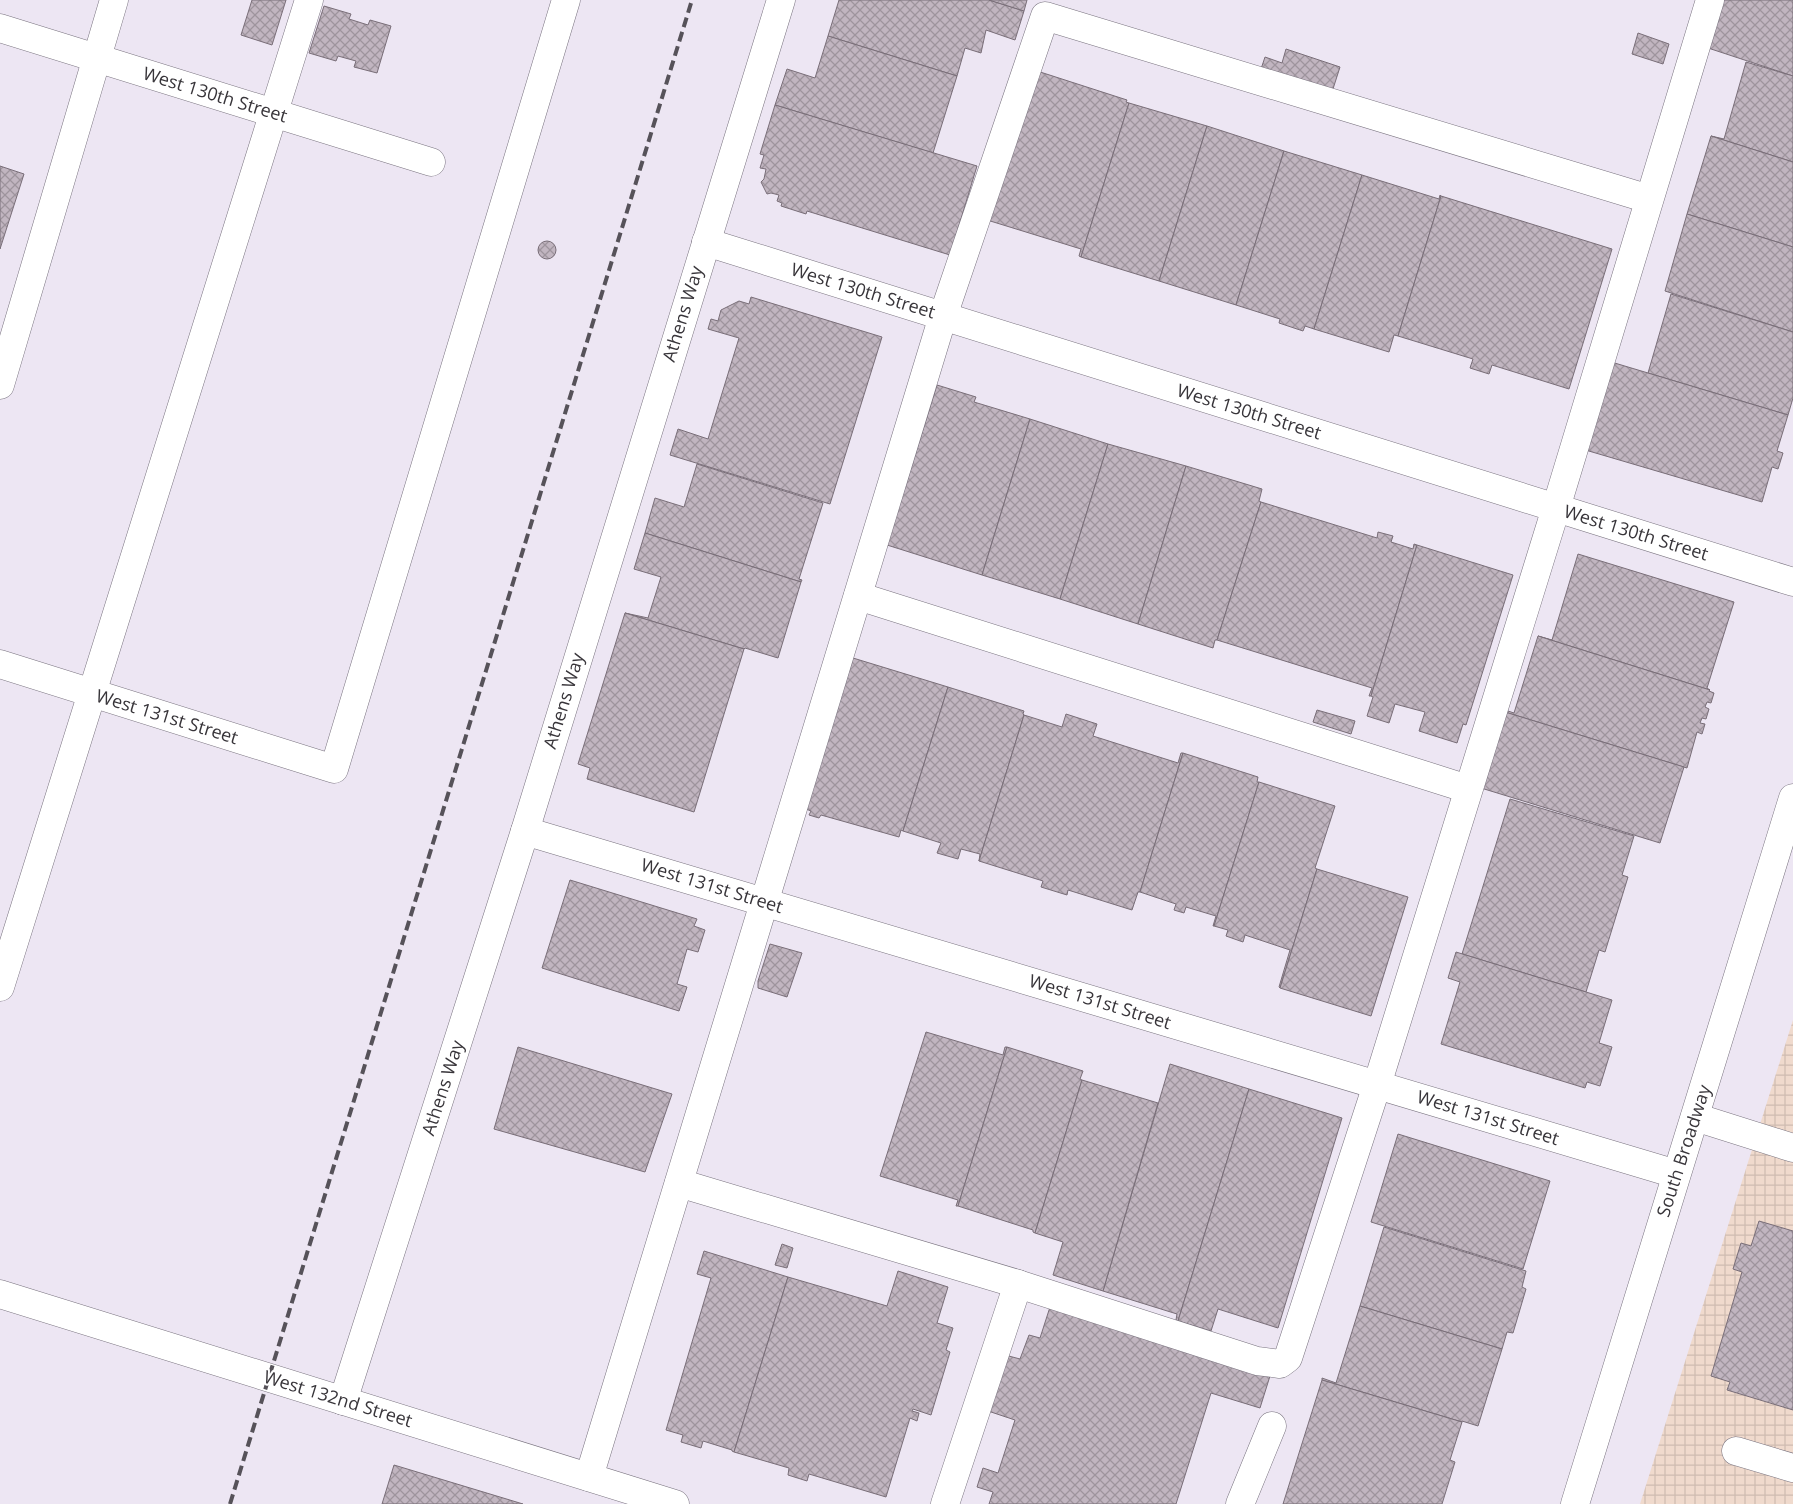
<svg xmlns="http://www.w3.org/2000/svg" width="1793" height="1504" font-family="'Open Sans',sans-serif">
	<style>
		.industrial { fill: url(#industrial-grid) }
		.building { fill: url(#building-cross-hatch); stroke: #796e78 }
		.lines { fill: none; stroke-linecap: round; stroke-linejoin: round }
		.minor-casing { stroke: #79737f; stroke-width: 29 }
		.major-casing { stroke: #79737f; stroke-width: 29 }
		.minor { stroke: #fff; stroke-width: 28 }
		.major { stroke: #fff; stroke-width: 28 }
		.rail { stroke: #565259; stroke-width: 4; stroke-dasharray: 10 5; stroke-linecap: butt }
		.labels { text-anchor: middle; stroke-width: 4; stroke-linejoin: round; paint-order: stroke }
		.street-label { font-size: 18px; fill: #38353a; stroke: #fff }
	</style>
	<defs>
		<pattern id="industrial-grid" width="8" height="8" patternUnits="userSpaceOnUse" patternTransform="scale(1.25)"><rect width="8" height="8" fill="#f0dacd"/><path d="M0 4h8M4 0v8" fill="none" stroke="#cfbcb1"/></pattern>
		<pattern id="building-cross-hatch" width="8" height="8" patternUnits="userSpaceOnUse" patternTransform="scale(1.25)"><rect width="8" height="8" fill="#c1b5c0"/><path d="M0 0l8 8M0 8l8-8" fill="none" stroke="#9e949d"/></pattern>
	</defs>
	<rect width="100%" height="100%" fill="#ede6f3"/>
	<polygon class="industrial" points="1793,1020 1793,1504 1640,1504"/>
	<g class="building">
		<polygon points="252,0 286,0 272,45 241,35"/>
		<polygon points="839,0 989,0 1024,11 1015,40 986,30 981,53 965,48 957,76 828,36"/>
		<polygon points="989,0 1027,0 1024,11"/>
		<polygon points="1717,0 1793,0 1793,76 1702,46"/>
		<polygon points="324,6 351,14 349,19 368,25 370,20 391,26 377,73 354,67 356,61 338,56 336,61 309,53"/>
		<polygon points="1638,33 1669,44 1663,64 1632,54"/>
		<polygon points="828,36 957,76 933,153 775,105 787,69 815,78"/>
		<polygon points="1286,49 1340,67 1332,92 1261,69 1265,57 1282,63"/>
		<polygon points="1746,62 1793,76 1793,162 1711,136 1724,139"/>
		<polygon points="1034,70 1127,100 1126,102 1129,103 1081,257 1079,256 1081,249 987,220"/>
		<polygon points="1129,103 1207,126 1159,281 1081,257"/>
		<polygon points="775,105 977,166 950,255 807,211 806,214 781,206 782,203 777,201 779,195 771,193 767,194 761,182 764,179 766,169 760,168 764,155 760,154"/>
		<polygon points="1207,126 1284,151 1236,305 1159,281"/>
		<polygon points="1711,136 1793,162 1793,247 1687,214"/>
		<polygon points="1284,151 1362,175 1314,329 1305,326 1303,331 1279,323 1280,319 1236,305"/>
		<polygon points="0,166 24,174 0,249"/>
		<polygon points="1362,175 1439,199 1440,195 1441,196 1398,336 1394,335 1389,352 1314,329"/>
		<polygon points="1441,196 1612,249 1569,389 1492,365 1489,374 1470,368 1473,359 1398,336"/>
		<polygon points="1687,214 1793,247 1793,332 1665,291"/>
		<circle cx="547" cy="250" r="9"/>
		<polygon points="1671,294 1793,332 1793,398 1788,415 1648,373"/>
		<polygon points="751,297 882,337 830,504 670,455 678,429 708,439 739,338 708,329 711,319 718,321 721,310 739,301 749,304"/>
		<polygon points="1608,361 1788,415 1777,451 1783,453 1778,469 1772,467 1762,502 1582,449"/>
		<polygon points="937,385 976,397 974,402 1030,419 982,575 887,545"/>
		<polygon points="1030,419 1108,444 1060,599 982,575"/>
		<polygon points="1108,444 1186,466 1138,624 1060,599"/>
		<polygon points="697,464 823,503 799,579 802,580 801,582 645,533 655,498 684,507"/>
		<polygon points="1186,466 1262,489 1259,501 1261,502 1217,640 1215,640 1213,648 1138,624"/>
		<polygon points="1261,502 1377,538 1378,532 1393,536 1391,542 1413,549 1414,544 1417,545 1371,696 1369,696 1372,688 1217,640"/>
		<polygon points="645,533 801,582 778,658 745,648 744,649 625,613 648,618 661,577 634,569"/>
		<polygon points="1417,545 1513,575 1466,725 1463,724 1457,743 1419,731 1425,712 1395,704 1389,723 1367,716 1373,697 1371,696"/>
		<polygon points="1578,554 1734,602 1707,688 1710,690 1538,636 1552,640"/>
		<polygon points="625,613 744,649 694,812 587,779 590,768 578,764"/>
		<polygon points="1538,636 1710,690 1709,691 1714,693 1711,703 1707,702 1705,707 1709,709 1706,719 1702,718 1700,723 1705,724 1702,734 1697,732 1687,768 1505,712 1505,710 1514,713"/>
		<polygon points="853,658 948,687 903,831 901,830 899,837 821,815 819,818 809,815 811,811 806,809"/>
		<polygon points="948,687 1024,711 1023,714 1024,715 979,861 980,854 961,849 958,859 937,853 941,843 903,831"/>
		<polygon points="1317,710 1355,721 1351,734 1313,722"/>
		<polygon points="1505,712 1684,767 1660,843 1481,788"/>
		<polygon points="1066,714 1097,724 1093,736 1178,763 1181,753 1183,753 1140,892 1138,892 1132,910 1068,890 1067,895 1041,887 1043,881 979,861 1024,715 1062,727"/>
		<polygon points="1183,753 1258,777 1257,782 1259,782 1214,926 1213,926 1216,916 1186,907 1184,913 1174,910 1176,904 1140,892"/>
		<polygon points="1259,782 1335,806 1315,868 1317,869 1280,988 1279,987 1290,950 1245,935 1243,942 1226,936 1228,930 1214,926"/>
		<polygon points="1510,799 1634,836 1622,875 1628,877 1605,952 1599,950 1586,992 1462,954"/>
		<polygon points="1317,869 1408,897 1371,1016 1280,988"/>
		<polygon points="570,880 697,919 694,926 705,930 698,952 687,949 677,984 687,987 679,1011 542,968"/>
		<polygon points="770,944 802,953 787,997 758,988 758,981"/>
		<polygon points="1456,952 1612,1000 1599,1043 1612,1047 1600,1086 1587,1082 1585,1088 1441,1044 1460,982 1448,978"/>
		<polygon points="926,1032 1003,1055 1005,1047 1007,1047 958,1206 956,1206 958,1200 880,1176"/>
		<polygon points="518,1047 672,1094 645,1172 494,1129"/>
		<polygon points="1007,1047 1083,1071 1080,1079 1082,1080 1035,1233 1033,1232 1033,1230 958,1206"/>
		<polygon points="1170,1064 1249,1089 1178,1321 1176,1320 1177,1314 1103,1291"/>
		<polygon points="1082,1080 1158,1103 1103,1291 1053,1275 1063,1242 1035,1233"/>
		<polygon points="1249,1089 1342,1118 1278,1328 1218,1309 1211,1331 1178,1321"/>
		<polygon points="1398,1134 1550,1181 1523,1269 1371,1222"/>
		<polygon points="1759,1221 1793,1231 1793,1410 1727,1390 1730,1382 1711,1376 1742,1272 1733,1269 1741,1243 1751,1246"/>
		<polygon points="1384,1227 1526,1271 1522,1287 1526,1289 1513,1333 1507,1332 1502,1349 1360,1306"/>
		<polygon points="782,1244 793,1248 787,1268 775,1265"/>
		<polygon points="704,1251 788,1277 734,1452 732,1451 732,1450 703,1441 701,1448 681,1442 683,1435 666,1430 711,1278 697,1274"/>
		<polygon points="898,1271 948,1287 937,1323 953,1328 946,1350 950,1352 931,1415 913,1409 912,1411 919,1413 917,1421 910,1418 886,1497 809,1474 807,1481 788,1475 789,1468 734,1452 788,1277 887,1306"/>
		<polygon points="1360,1306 1502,1349 1478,1426 1462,1421 1462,1422 1322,1380 1322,1378 1336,1383"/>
		<polygon points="1050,1307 1270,1376 1260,1408 1211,1393 1176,1504 989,1504 993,1492 977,1487 983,1468 998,1473 1015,1420 988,1411 1005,1355 1020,1359 1029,1335 1040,1338"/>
		<polygon points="1322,1380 1462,1422 1450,1460 1455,1462 1442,1504 1283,1504"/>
		<polygon points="394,1465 523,1504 382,1504"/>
	</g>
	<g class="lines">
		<defs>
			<g id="minor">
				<polyline points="0,28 431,162"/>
				<polyline points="706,242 1793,582"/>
				<polyline points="0,385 114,0"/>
				<polyline points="858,596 1468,789"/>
				<polyline points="0,664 334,769 566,0"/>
				<polyline points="525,831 1676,1174"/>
				<polyline points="0,987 309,0"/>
				<polyline points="1695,1117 1793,1148"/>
				<polyline points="679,1183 1018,1284 1257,1361 1280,1364 1288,1358 1377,1085 1556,508 1710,0"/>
				<polyline points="0,1294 675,1504"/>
				<polyline points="343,1401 525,831 781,0"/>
				<polyline points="1736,1451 1793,1468"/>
				<polyline points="589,1477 943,316 1045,16 1649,199"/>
				<polyline points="945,1504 1018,1284"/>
				<polyline points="1240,1504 1272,1426"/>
			</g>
			<polyline id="major" points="1575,1504 1793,798"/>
		</defs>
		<use href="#minor" class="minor-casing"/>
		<use href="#major" class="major-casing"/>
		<use href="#minor" class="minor"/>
		<use href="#major" class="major"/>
		<polyline class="rail" points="230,1504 692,0"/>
	</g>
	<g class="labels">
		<g class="street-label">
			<text transform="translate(215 95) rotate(17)" y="6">West 130th Street</text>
			<text transform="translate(863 291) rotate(17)" y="6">West 130th Street</text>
			<text transform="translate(683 314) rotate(-73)" y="6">Athens Way</text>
			<text transform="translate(1249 412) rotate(17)" y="6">West 130th Street</text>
			<text transform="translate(1636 533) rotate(17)" y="6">West 130th Street</text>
			<text transform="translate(564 701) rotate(-73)" y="6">Athens Way</text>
			<text transform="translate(167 717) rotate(17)" y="6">West 131st Street</text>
			<text transform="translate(712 886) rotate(17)" y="6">West 131st Street</text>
			<text transform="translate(1100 1002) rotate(17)" y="6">West 131st Street</text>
			<text transform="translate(443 1088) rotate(-72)" y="6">Athens Way</text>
			<text transform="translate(1488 1118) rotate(17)" y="6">West 131st Street</text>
			<text transform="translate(1684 1151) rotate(-72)" y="6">South Broadway</text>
			<text transform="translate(338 1399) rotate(17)" y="6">West 132nd Street</text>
		</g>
	</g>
</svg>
